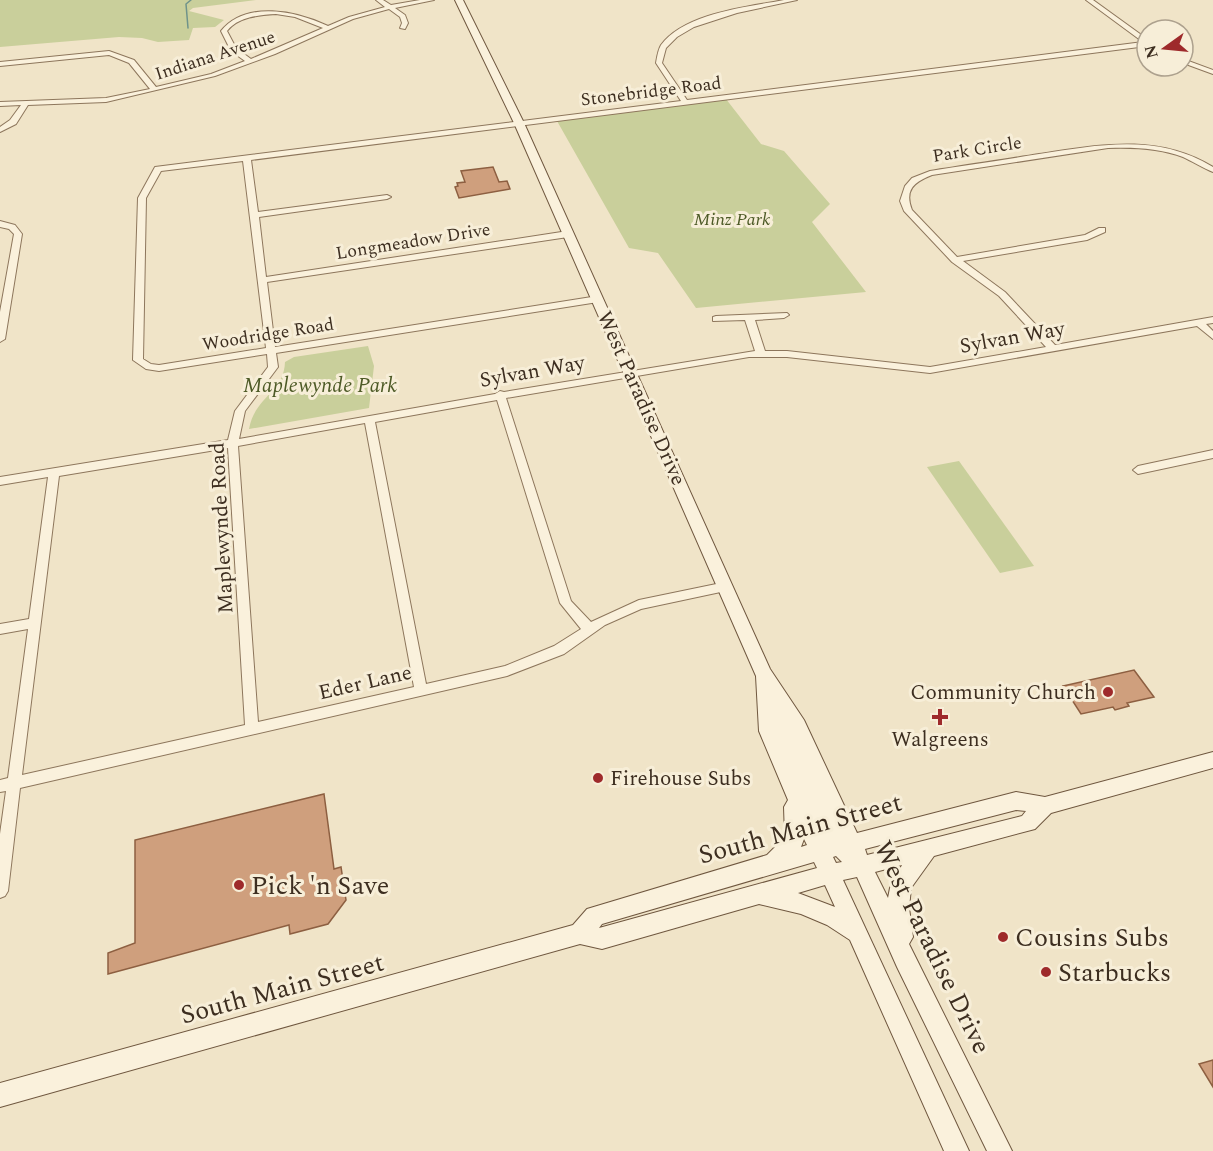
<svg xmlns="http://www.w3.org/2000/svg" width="1213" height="1151" font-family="Spectral,serif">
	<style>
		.green { fill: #c9cf9b }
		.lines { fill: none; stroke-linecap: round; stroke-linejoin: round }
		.stream { stroke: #6f938a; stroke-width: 1.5 }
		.building { fill: #cf9f7d; stroke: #8d5f41; stroke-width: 1.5 }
		.street-casing { stroke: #8d765c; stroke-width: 2 }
		.secondary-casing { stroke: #6f573f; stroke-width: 2 }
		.street { fill: #faf1dc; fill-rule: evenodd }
		.secondary { fill: #faf1dc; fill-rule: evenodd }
		.poi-dot { fill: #9e2a2b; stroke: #f7eed8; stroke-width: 2 }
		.labels { text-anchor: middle; stroke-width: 6; stroke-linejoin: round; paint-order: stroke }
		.far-street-label { font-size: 18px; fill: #3d2e20; stroke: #f7eed8 }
		.far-park-label { font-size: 18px; font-style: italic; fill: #4d5a26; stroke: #f7eed8 }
		.street-label { font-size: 21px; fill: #3d2e20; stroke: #f7eed8 }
		.park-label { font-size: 21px; font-style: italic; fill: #4d5a26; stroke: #f7eed8 }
		.poi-label { font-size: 21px; fill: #3d2e20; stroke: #f7eed8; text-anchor: end }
		.near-street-label { font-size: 26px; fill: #3d2e20; stroke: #f7eed8 }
		.near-poi-label { font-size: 26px; fill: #3d2e20; stroke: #f7eed8; text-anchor: start }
	</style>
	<rect width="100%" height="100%" fill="#f0e4c8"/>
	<g class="green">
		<polygon points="0,0 256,0 193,8 189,11 224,20 215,27 193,28 189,40 158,42 142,38 119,37 0,47"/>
		<polygon points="726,99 761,144 784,151 830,204 812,222 866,292 696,308 658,253 629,248 557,121"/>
		<path d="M368 346 374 366 369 408 249 429C255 396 284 393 285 362L294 357Z"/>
		<polygon points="959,461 1034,566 1000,573 927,467"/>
	</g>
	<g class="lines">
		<polyline class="stream" points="188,28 186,4 191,0"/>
	</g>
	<g class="building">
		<polygon points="493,167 499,182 507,181 510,189 459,198 455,187 458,186 457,183 465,182 461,171"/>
		<polygon points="1134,670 1154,697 1127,703 1129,706 1115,710 1113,707 1081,714 1063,686"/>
		<polygon points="324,794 334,869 341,867 346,900 328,924 290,934 289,925 108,974 108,953 135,943 135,840"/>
		<polygon points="1213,1060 1213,1087 1199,1064"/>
	</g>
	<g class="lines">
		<defs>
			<g id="street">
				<path d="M376 0H383L391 5 420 0H434L395 8 405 15 408 23 405 29 400 28 402 23 400 17 389 9 353 19 275 54 215 76 106 102 28 105 16 124 0 132V127L10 120 21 105 0 106V102L106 98 150 89 129 63 109 55 0 66V62L109 51 134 60 156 87 211 74 245 61 231 51 221 31C246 0 297 11 328 26L349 17 385 7ZM276 14 295 17 323 28 251 59 236 48 227 31C238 17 259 15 276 14Z"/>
				<path d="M784 0H797L737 13 694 27 677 37 666 48 662 63 687 100 1143 42 1086 0H1093L1147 39V46L251 160 258 212 387 195 391 197 387 199 259 217 266 277 568 231 572 234 568 237 267 282 275 347 598 296 603 299 598 302 276 353 278 367 245 411 239 439 495 394 500 391 504 392 755 351 745 320 713 321V317L716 316 787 313 789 315 784 318 755 320 765 351H787L930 367 1046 347 999 296 952 262 904 211 900 201 905 186 912 178 930 171C966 165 1003 160 1039 154 1100 145 1157 133 1213 167V172C1203 168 1194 162 1183 157 1159 148 1134 147 1108 148L932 175C914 182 904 190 912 210L957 257 1085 235 1099 228H1105V232L1087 240 963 261 1005 292 1055 345 1213 317V323L1206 324 1213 331V339L1197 326 930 373 787 357H749L506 398 571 601 591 622 639 600 726 582 730 584 732 587 730 590 641 609 605 625 564 654 507 676 20 788 8 891 5 896 0 898V834L6 791 0 792V780L8 778 28 629 0 634V624L29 619 48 477 0 485V477L228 440 235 411 268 367 267 354 159 371 146 369 133 360 138 198 155 167 681 101 656 63C657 57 658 50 661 45 685 13 747 7 784 0ZM243 161 266 348 159 365 151 364 143 359 146 198 161 171ZM497 400 560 603 581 629 554 646 505 666 426 684 375 422ZM365 423 414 687 258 722 238 446ZM228 448 245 725 22 775 59 476Z"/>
				<polygon points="1183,59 1213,70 1213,74 1183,63"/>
				<polygon points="0,221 15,225 22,234 5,339 0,342 0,312 14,234 9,229 0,227"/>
				<polygon points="1213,450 1213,458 1138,474 1133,470 1138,466"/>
			</g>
			<path id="secondary" d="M455 0H463L524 123 770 669 804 720 857 833 1016 792 1045 797 1213 752V768L1051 813 1035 829 934 856 911 888 909 908 913 937 909 944 1012 1151H987L897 967 857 877 843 880 969 1151H944L850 940 827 925 801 914 759 904 602 949 580 944 0 1107V1083L573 925 587 909 767 855 785 837 784 807 788 800 759 731 756 676 514 123ZM1016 810 1026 811 1022 816 867 855 865 849ZM804 839 807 845 801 847ZM836 856 842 862 836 863 833 857ZM814 862 817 868 599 928 602 924ZM902 865 890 888 888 898 875 872ZM825 885 835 907 798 893Z"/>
		</defs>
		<use href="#street" class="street-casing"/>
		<use href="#secondary" class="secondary-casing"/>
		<use href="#street" class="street"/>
		<use href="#secondary" class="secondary"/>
	</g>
	<g class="poi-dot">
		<circle cx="1108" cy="692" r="6"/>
		<path d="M937 708h6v6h6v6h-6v6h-6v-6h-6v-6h6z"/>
		<circle cx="598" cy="778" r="6"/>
		<circle cx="239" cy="885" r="6"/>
		<circle cx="1003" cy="937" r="6"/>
		<circle cx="1046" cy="972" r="6"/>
	</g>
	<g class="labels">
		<g class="far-street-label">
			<text transform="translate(215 55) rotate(-18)" y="6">Indiana Avenue</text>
			<text transform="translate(651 91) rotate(-7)" y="6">Stonebridge Road</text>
			<text transform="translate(977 149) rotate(-9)" y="6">Park Circle</text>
			<text transform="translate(413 241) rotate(-9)" y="6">Longmeadow Drive</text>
			<text transform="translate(268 334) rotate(-9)" y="6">Woodridge Road</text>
		</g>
		<g class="far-park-label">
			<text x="732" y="225">Minz Park</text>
		</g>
		<g class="street-label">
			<text transform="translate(1012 337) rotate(-10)" y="7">Sylvan Way</text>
			<text transform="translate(532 371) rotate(-10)" y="7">Sylvan Way</text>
			<text transform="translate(642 398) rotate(66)" y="7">West Paradise Drive</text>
			<text transform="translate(221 528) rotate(-93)" y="7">Maplewynde Road</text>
			<text transform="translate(365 682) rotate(-13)" y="7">Eder Lane</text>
		</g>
		<g class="park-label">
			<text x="320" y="392">Maplewynde Park</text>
		</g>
		<g class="poi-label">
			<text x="1096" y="699">Community Church</text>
			<text x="940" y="746" text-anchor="middle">Walgreens</text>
			<text x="610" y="785" text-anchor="start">Firehouse Subs</text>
		</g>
		<g class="near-street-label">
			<text transform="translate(800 828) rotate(-15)" y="9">South Main Street</text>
			<text transform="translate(933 947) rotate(64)" y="9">West Paradise Drive</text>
			<text transform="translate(282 988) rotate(-15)" y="9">South Main Street</text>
		</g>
		<g class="near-poi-label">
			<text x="251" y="894">Pick 'n Save</text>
			<text x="1015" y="946">Cousins Subs</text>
			<text x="1058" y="981">Starbucks</text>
		</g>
	</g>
	<g transform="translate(1165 48) rotate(255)"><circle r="28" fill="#f7eed8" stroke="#ada18e" stroke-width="1.5"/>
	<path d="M0-4.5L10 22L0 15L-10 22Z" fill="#9e2a2b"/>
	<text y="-9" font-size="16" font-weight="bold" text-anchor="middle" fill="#3d2e20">N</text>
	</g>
</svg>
